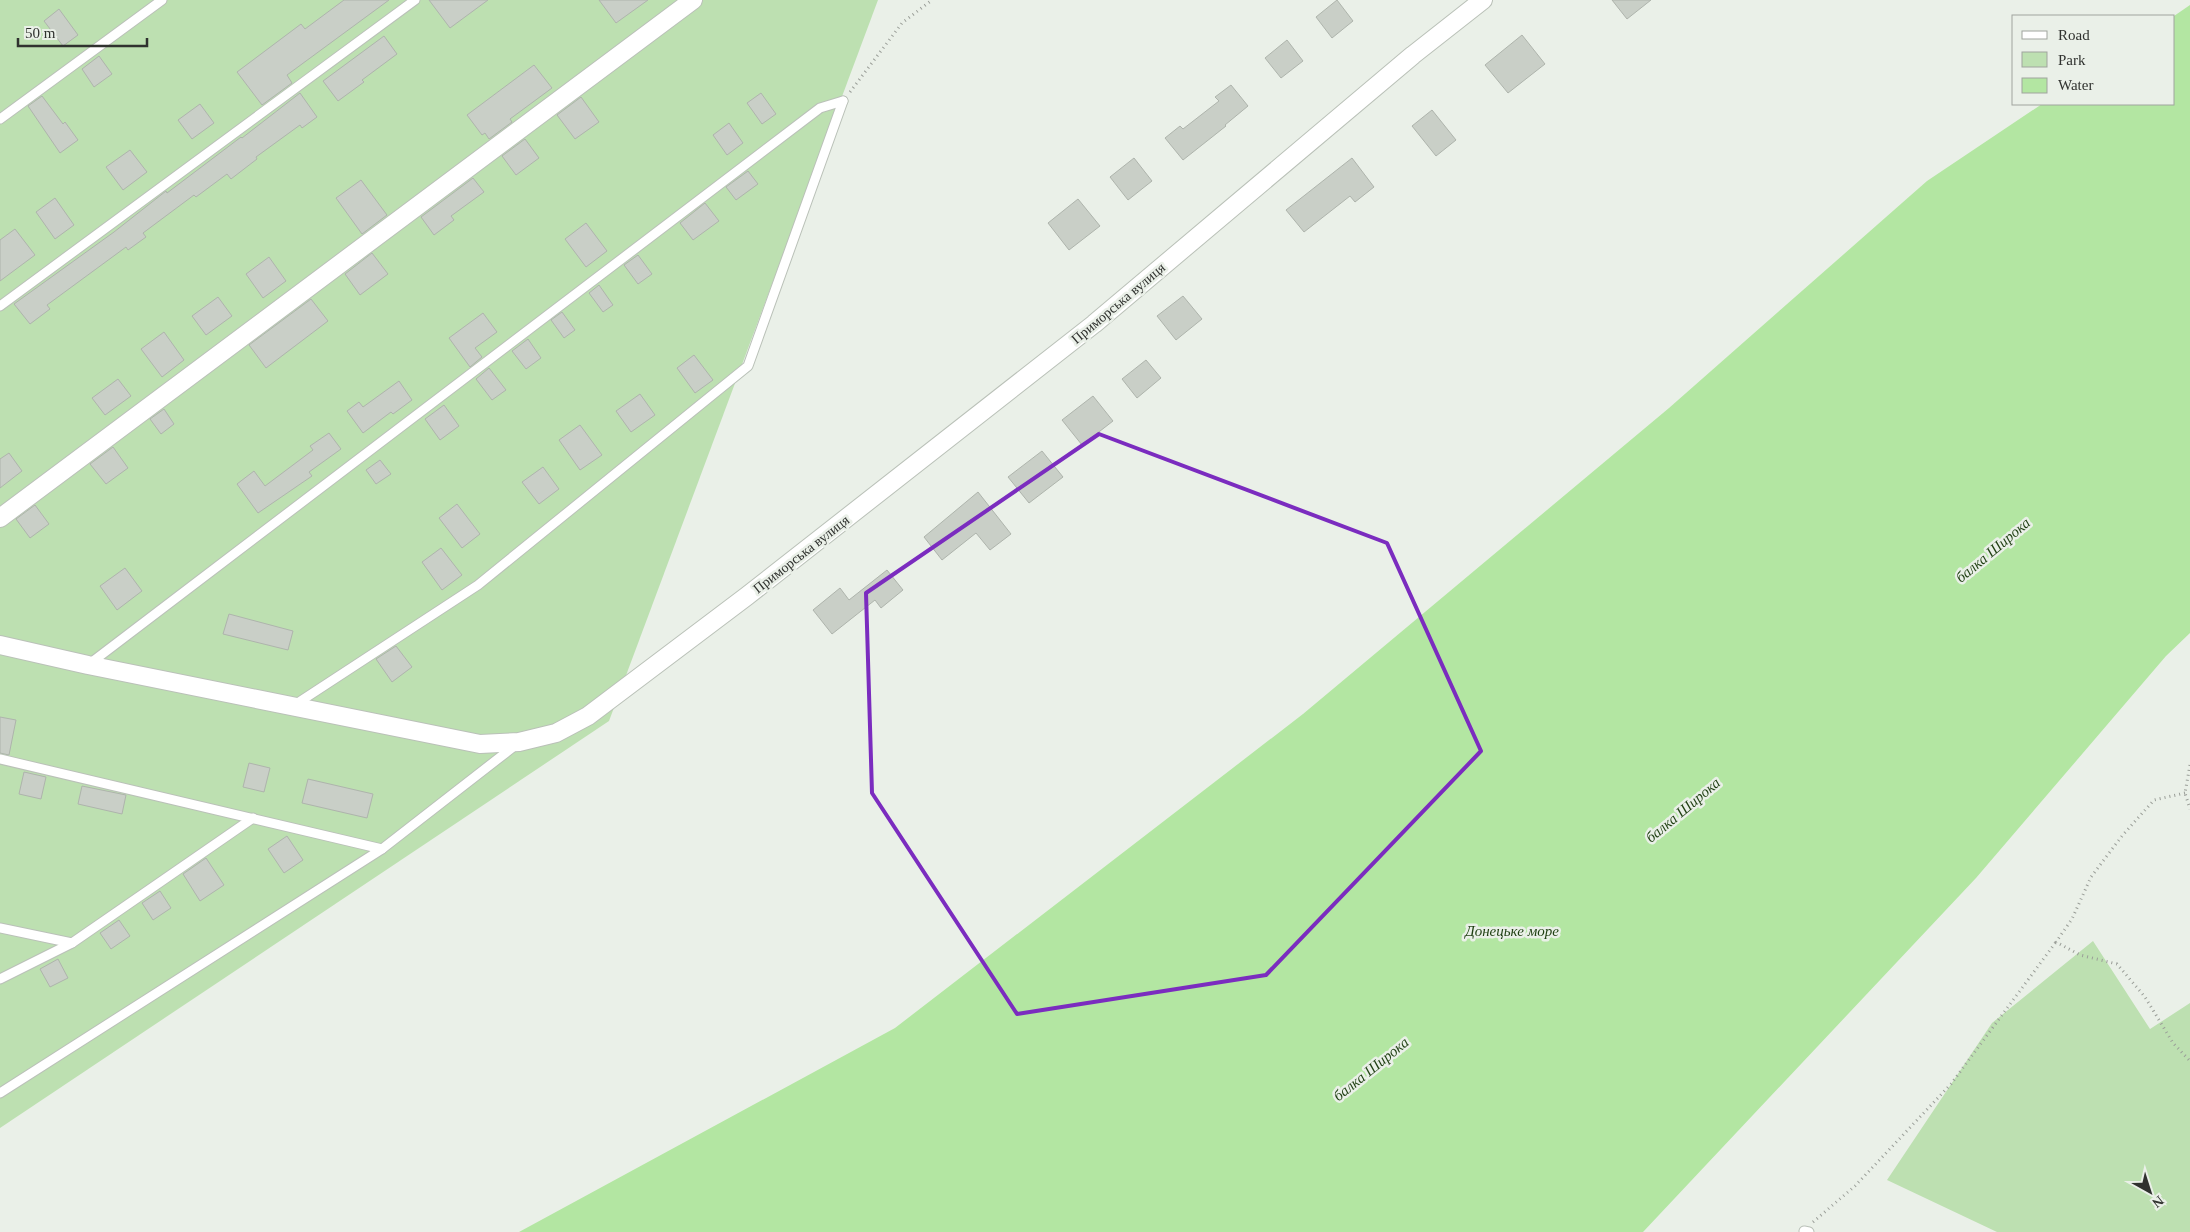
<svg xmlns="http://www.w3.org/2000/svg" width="2190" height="1232" font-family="Georgia,serif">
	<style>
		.green { fill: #bde0b1 }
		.water { fill: #b3e6a2 }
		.building { fill: #c9cfc7; stroke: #aeb4ac }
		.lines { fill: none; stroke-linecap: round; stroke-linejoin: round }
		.service-casing { stroke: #bac1b8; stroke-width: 11 }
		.minor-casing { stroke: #bac1b8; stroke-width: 20 }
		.path { stroke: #9a9e98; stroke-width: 3; stroke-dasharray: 1 4; stroke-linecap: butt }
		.service { stroke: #fff; stroke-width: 9 }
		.minor { stroke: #fff; stroke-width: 18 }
		.marked { fill: none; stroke: #7b2cbf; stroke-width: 4; stroke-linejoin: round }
		.labels { text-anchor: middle; stroke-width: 5; stroke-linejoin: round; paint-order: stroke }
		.street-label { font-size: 14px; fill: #30322f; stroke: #eaf0e8 }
		.water-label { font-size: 15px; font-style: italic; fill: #1f3f12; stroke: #eaf0e8 }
	</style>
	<rect width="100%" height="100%" fill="#eaf0e8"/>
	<g class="green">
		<polygon points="0,0 878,0 609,721 0,1128"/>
		<polygon points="2093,941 2150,1029 2190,1003 2190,1232 1997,1232 1887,1180 1992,1023"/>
	</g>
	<polygon class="water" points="2190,5 2190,633 2166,656 1976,878 1643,1232 519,1232 895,1028 1303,714 1669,408 1927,181 2042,104 2174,104 2174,16"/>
	<g class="building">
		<polygon points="344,0 389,0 287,75 292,83 262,105 237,72 301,24 305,29"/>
		<polygon points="429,0 488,0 450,28"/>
		<polygon points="599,0 648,0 616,23"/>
		<polygon points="1337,0 1353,21 1332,38 1316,17"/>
		<polygon points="1612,0 1651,0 1627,19"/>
		<polygon points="59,9 78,35 63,46 44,21"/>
		<polygon points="1522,35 1545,64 1508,93 1485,65"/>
		<polygon points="384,36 397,54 362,80 364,82 338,101 323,81"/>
		<polygon points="1287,40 1303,61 1281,78 1265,58"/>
		<polygon points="99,56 112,74 94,87 82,69"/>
		<polygon points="534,65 552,88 510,119 512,122 489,139 485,133 482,135 467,115"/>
		<polygon points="1231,85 1248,106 1225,125 1226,126 1183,160 1165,138 1180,126 1183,129 1219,101 1215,97"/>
		<polygon points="300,93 317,117 302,128 300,125 256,157 257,159 231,179 227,174 196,197 194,195 143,233 146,237 128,250 126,247 47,305 50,309 30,324 14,304 114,232 166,191 167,193 241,137 242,138"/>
		<polygon points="761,93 776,114 762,124 747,103"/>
		<polygon points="42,96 63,124 65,122 78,140 60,153 28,106"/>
		<polygon points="581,97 599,122 575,139 557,115"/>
		<polygon points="200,104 214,123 192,139 178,120"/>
		<polygon points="1432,110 1456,140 1436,156 1412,126"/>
		<polygon points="729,123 743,143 727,155 713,135"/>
		<polygon points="525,139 539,158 516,175 502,156"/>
		<polygon points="130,150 147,172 123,190 106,167"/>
		<polygon points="1134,158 1152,181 1128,200 1110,177"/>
		<polygon points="1352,158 1374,187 1355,202 1350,196 1304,232 1286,210"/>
		<polygon points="748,171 758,184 736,200 726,187"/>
		<polygon points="473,178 484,192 451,216 454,220 434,235 421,217"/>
		<polygon points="361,180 387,215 362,234 336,198"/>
		<polygon points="55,198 74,225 55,239 36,212"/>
		<polygon points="1078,199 1100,226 1069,250 1048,223"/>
		<polygon points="705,203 719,221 693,240 680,223"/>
		<polygon points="586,223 607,251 586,267 565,239"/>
		<polygon points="15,229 35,255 0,281 0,240"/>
		<polygon points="372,253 388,274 360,295 345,274"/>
		<polygon points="638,255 652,274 638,284 624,265"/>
		<polygon points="269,257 286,281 263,298 246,274"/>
		<polygon points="599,285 613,305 603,312 589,293"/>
		<polygon points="1183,296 1202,319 1176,340 1157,316"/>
		<polygon points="218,297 232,316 206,335 192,316"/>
		<polygon points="311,299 328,321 266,368 249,345"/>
		<polygon points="562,312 575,330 564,338 551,320"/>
		<polygon points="483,313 497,332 475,348 482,357 470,367 449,338"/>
		<polygon points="164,332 184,360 162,377 141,349"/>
		<polygon points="528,339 541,358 526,369 512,351"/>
		<polygon points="694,355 713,380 695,393 677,368"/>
		<polygon points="1146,360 1161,378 1137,398 1122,379"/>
		<polygon points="489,368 506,390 492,400 476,379"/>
		<polygon points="118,379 131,396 105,415 92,398"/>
		<polygon points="399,381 412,400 393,414 391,412 363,433 347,411 359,402 363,407"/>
		<polygon points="640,394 655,415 631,432 616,411"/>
		<polygon points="1093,396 1113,421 1082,445 1062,420"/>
		<polygon points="444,405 459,426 440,440 425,419"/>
		<polygon points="164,409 174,424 161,434 150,419"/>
		<polygon points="580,425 602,455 580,470 559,440"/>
		<polygon points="329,433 341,449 309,472 312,476 258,513 237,484 254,471 265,486 313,450 310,446"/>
		<polygon points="113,447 128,468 106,484 90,464"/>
		<polygon points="1042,451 1063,477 1029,503 1008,477"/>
		<polygon points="9,453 22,471 0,488 0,459"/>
		<polygon points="380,460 391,474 376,484 366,470"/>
		<polygon points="543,467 559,489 539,504 522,482"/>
		<polygon points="978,492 1011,534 990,550 976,533 942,560 924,537"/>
		<polygon points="457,504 480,534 462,548 439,518"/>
		<polygon points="35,505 49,524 30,538 16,519"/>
		<polygon points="441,548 462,575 442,590 422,562"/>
		<polygon points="125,568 142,591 117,610 100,586"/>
		<polygon points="887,570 903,590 881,608 875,600 832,634 813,610 840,588 849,600"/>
		<polygon points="229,614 293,631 288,650 223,634"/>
		<polygon points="396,646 412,667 392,682 376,659"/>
		<polygon points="0,717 16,720 9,755 0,753"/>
		<polygon points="249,763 270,768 264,792 243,787"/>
		<polygon points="24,772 46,777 41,799 19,794"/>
		<polygon points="308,779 373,794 367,818 302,803"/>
		<polygon points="82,786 126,795 122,814 78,804"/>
		<polygon points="287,836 303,860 284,873 268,849"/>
		<polygon points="206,858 224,885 200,901 183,874"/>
		<polygon points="160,891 171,908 153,920 142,903"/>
		<polygon points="119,920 130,936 111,949 100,933"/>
		<polygon points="58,959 68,978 50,987 40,969"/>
	</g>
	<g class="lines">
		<defs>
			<g id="service">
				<polyline points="0,119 162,0"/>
				<polyline points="0,306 415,0"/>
				<polyline points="88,665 820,108 843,101"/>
				<polyline points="293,706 478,585 748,366 843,101"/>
				<polyline points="0,759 382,849"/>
				<polyline points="0,928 72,943"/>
				<polyline points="0,979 72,943 253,818"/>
				<polyline points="0,1093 382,849 517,744"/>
				<polyline points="1804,1231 1809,1232"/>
			</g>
			<g id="minor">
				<polyline points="0,518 693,0"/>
				<polyline points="0,645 88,665 480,744 519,742 556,733 588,716 747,596 1094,324 1413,55 1483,0"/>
			</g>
		</defs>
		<use href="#service" class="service-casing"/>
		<use href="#minor" class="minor-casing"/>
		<g class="path">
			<polyline points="850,92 902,23 932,0"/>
			<polyline points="2190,765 2185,793 2190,809"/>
			<polyline points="2185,793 2154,800 2122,836 2091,877 2072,919 2056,942 2080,955 2117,964 2145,997 2173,1043 2190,1061"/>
			<polyline points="1813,1222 1855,1186 1951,1084 2056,942"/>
		</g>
		<use href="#service" class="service"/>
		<use href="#minor" class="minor"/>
	</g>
	<path class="marked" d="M1099 434 1387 543 1481 751 1266 975 1017 1014 872 793 866 593Z"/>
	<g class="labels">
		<g class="street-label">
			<text transform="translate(1118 303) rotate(-40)" y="5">Приморська вулиця</text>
			<text transform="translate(801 554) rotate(-38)" y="5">Приморська вулиця</text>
		</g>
		<g class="water-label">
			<text transform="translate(1993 550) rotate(-40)" y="5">балка Широка</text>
			<text transform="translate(1683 810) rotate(-40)" y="5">балка Широка</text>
			<text x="1512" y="936">Донецьке море</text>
			<text transform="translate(1371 1069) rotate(-39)" y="5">балка Широка</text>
		</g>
	</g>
	<rect x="2012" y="15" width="162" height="90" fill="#eaf0e8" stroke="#a0a49e"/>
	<rect x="2022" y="31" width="25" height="8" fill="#ffffff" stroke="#a0a49e"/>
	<text x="2058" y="40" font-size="15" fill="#30322f">Road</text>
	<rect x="2022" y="52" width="25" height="15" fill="#bde0b1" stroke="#a0a49e"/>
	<text x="2058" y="65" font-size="15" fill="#30322f">Park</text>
	<rect x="2022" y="78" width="25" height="15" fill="#b3e6a2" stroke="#a0a49e"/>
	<text x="2058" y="90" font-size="15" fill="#30322f">Water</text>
	<g transform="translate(2150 1192) rotate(141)" stroke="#eaf0e8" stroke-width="4" paint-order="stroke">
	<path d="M0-4L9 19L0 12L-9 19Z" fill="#30322f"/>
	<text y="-8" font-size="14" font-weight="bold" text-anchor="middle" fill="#30322f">N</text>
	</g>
	<path d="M18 38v8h129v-8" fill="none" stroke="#30322f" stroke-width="2.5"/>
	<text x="25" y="38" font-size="15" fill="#30322f" stroke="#eaf0e8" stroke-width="4" paint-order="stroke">50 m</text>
</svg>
